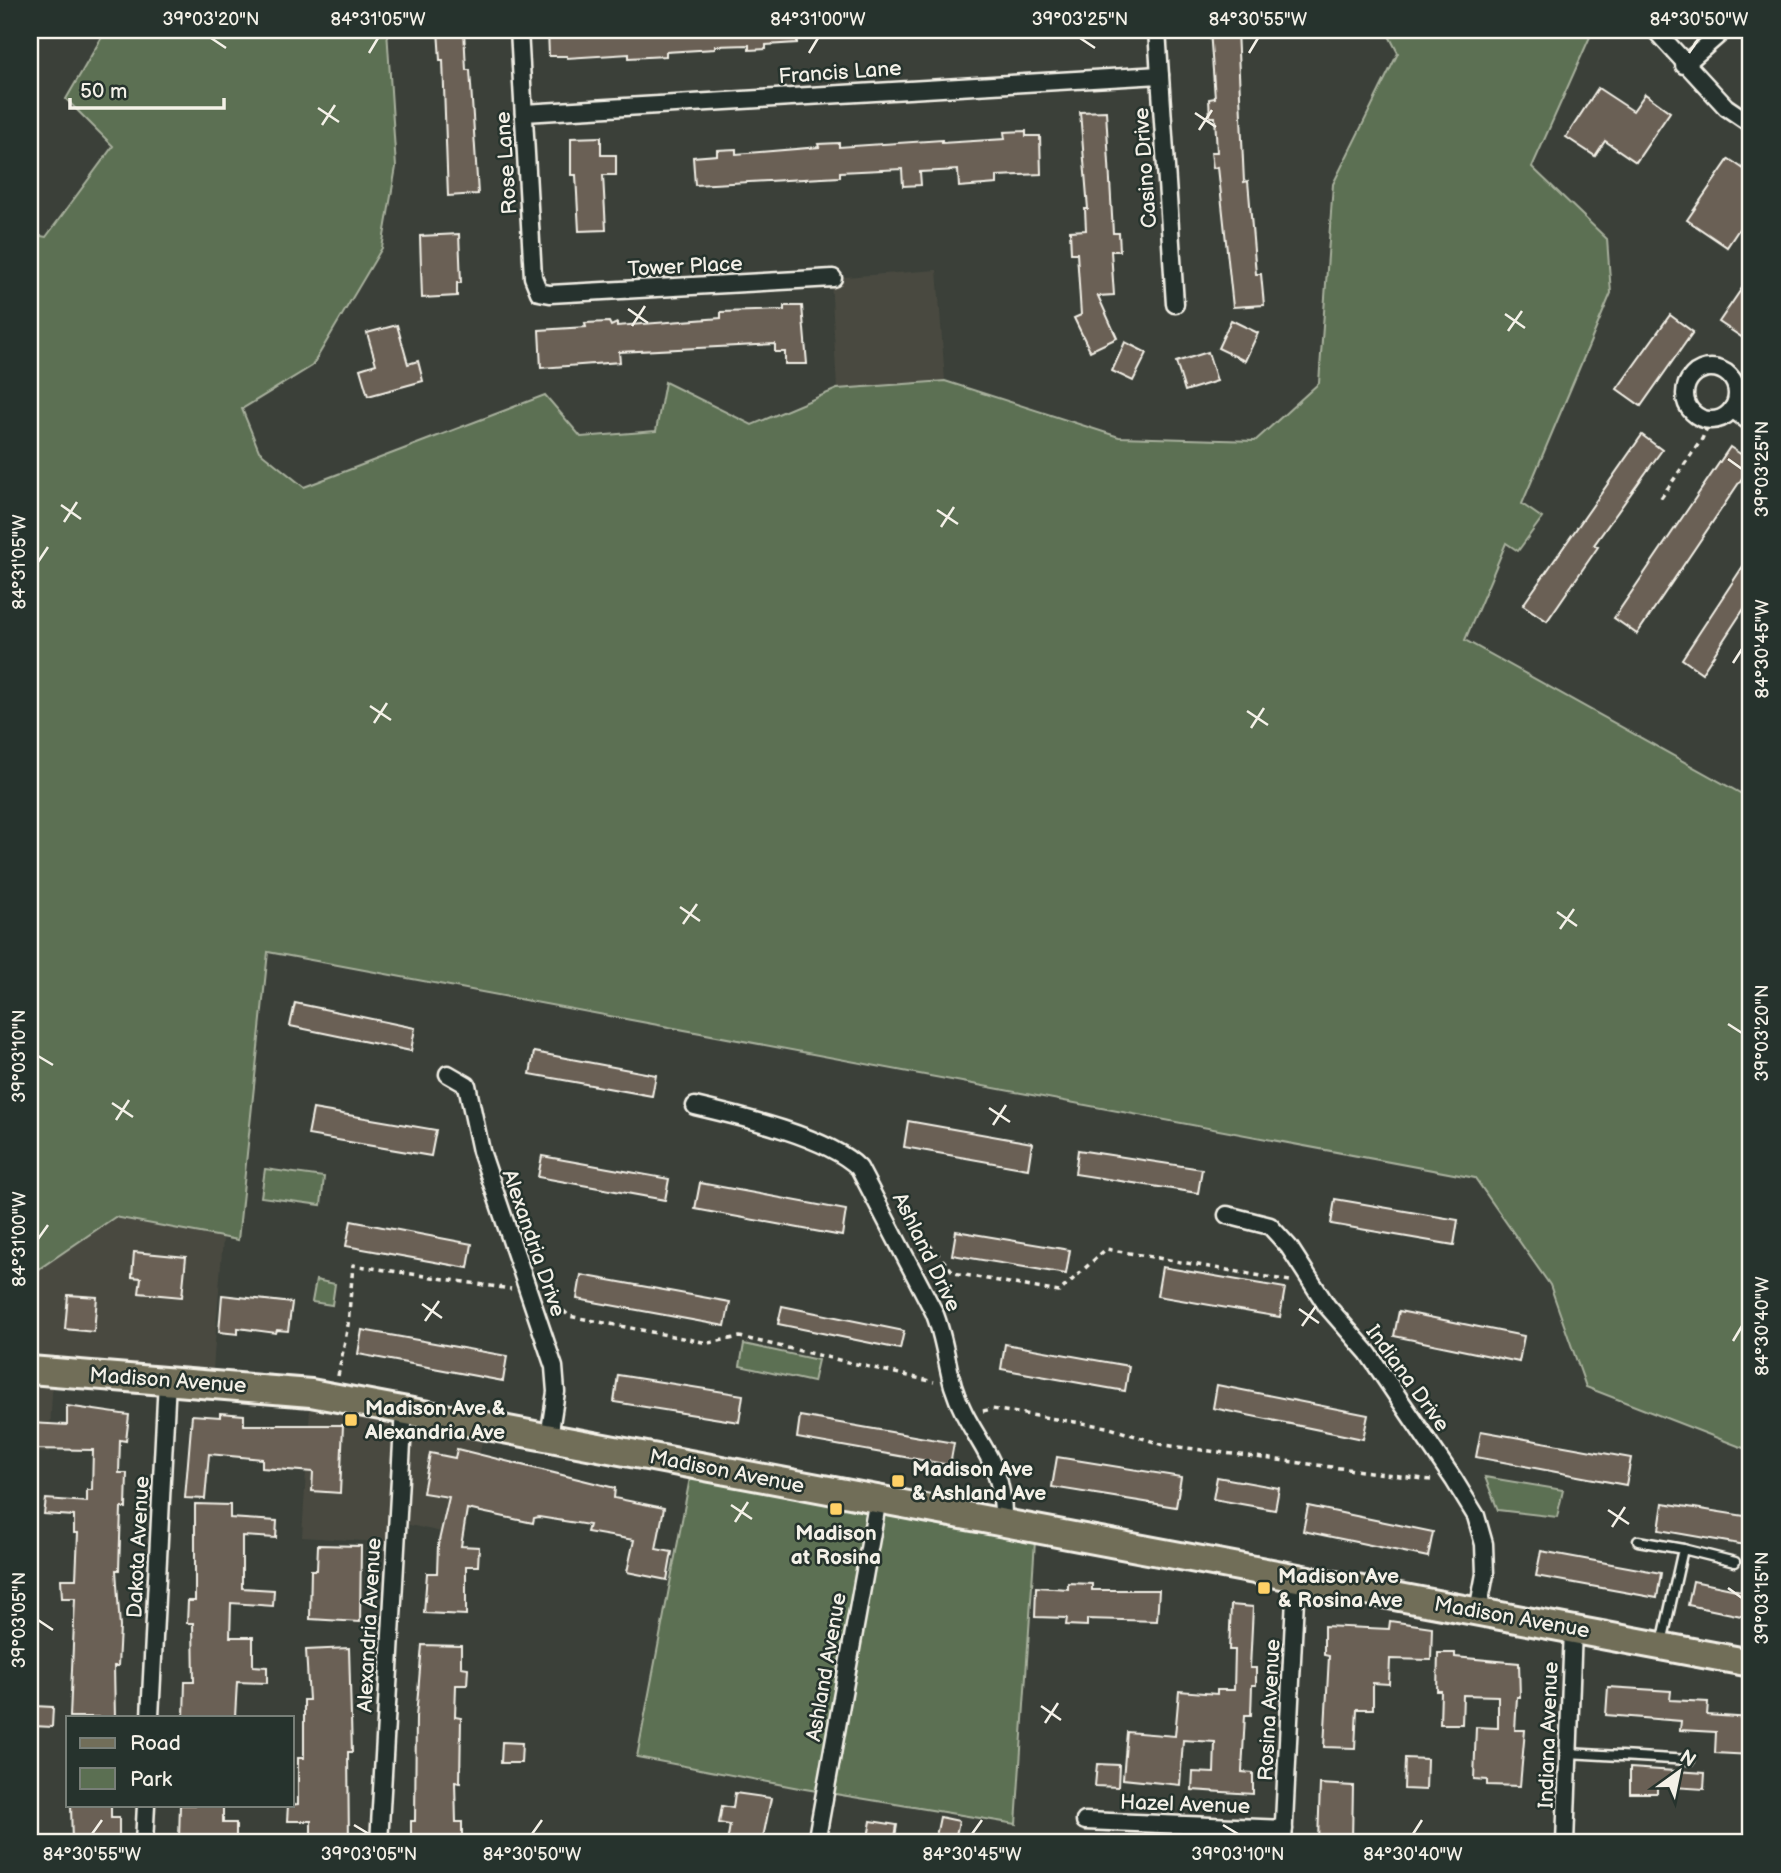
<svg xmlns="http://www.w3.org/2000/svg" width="1781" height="1873" font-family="'Balsamiq Sans',sans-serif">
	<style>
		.built { fill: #494a41 }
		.green { fill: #5b6f52; stroke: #a8b09d; stroke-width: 2 }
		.building { fill: #6b6055; stroke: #f4f1e8; stroke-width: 2 }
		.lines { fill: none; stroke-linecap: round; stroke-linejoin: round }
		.service-casing { stroke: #f4f1e8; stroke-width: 13 }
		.minor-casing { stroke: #f4f1e8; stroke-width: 21 }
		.primary-casing { stroke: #f4f1e8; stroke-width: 32 }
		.path { stroke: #f4f1e8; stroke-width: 3.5; stroke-dasharray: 5 5; stroke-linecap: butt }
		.service { stroke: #26332d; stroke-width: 8 }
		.minor { stroke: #26332d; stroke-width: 16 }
		.primary { stroke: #716e59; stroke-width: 26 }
		.ticks { fill: none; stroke: #f4f1e8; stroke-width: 2.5 }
		.poi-dot { fill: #ffd166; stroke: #26332d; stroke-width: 2.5 }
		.labels { text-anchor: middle; stroke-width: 5; stroke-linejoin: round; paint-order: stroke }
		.street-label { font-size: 21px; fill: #f4f1e8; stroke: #26332d }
		.poi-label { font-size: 21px; font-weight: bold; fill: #f4f1e8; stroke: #26332d; text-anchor: start }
		.neatline { fill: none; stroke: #f4f1e8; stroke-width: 2.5 }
		.ticks-label { font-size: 18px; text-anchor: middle; fill: #f4f1e8 }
	</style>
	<rect width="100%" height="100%" fill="#3b4039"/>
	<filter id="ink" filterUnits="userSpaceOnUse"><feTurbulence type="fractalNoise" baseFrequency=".0143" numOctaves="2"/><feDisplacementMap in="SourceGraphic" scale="14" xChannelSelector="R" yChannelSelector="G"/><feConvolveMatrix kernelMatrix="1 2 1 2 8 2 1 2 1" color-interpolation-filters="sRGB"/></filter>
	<g filter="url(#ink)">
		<g class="built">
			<polygon points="937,270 945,381 837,389 831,278"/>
			<polygon points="115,1217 223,1237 212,1383 53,1372 49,1453 30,1452 30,1275"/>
			<polygon points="311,1393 485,1425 464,1537 396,1522 395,1543 302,1537"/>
		</g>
		<g class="green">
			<polygon points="106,30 387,30 396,167 382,248 312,366 242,409 259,451 304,487 545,395 581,437 656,431 665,382 752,425 837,389 945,381 1119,437 1255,441 1319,383 1333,184 1398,53 1386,30 1593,30 1532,167 1607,239 1611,293 1522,504 1542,518 1518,551 1506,543 1465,640 1742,794 1751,786 1751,1451 1586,1387 1550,1285 1475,1178 268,952 238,1240 115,1217 30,1275 30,234 46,237 113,146 66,99"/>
			<polygon points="265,1169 324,1177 321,1205 261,1197"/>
			<polygon points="316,1280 335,1284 332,1305 312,1302"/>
			<polygon points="744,1344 818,1360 813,1382 740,1366"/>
			<polygon points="1485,1477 1563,1490 1557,1517 1498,1510"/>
			<polygon points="690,1478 1035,1541 1016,1824 799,1788 637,1757"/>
		</g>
		<g class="building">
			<polygon points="438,30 464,30 466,70 470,70 478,194 448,196 443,60 440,60"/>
			<polygon points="548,30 797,30 797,43 766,45 766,49 749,50 749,45 715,46 715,49 666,52 666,56 629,58 629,54 567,58 567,56 549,56"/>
			<polygon points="1210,30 1237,30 1244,182 1248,181 1256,274 1261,274 1264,305 1233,307 1218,167 1213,168 1211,152 1217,152 1215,117 1210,117 1209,99 1215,98"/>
			<polygon points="1598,88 1633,111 1645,94 1670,112 1636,162 1605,141 1595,156 1566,137"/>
			<polygon points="1106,111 1113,233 1119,233 1120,251 1111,251 1114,295 1098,296 1117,338 1090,351 1074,318 1081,315 1077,253 1071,253 1070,231 1086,230 1085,209 1088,209 1080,112"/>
			<polygon points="1026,131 1026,136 1040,136 1041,174 997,176 997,184 959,187 958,170 920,172 921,185 903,186 902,169 840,172 840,177 695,185 693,157 717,155 717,150 736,149 736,154 819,147 818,144 839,143 839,147 942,140 942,143 1005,139 1004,132"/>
			<polygon points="601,137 601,155 616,155 616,175 603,175 606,230 579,231 576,175 571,175 571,138"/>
			<polygon points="1729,159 1751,174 1751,211 1727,247 1687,220"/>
			<polygon points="459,234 461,283 457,283 457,296 422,298 420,236"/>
			<polygon points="1751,275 1751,326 1743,338 1719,322"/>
			<polygon points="784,306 802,306 807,364 785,364 785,352 775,352 775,344 619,352 620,362 541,368 539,330 586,327 585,323 609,322 611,326 617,323 617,326 721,318 721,312 784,310"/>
			<polygon points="1670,315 1693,332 1641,406 1617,389"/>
			<polygon points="1231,320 1258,333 1245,361 1218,348"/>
			<polygon points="397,325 408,364 418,361 423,381 368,396 360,369 376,364 367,333"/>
			<polygon points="1125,342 1147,353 1133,381 1112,371"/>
			<polygon points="1208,352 1217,381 1185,391 1176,362"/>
			<polygon points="1642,435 1662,450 1594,545 1598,547 1547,621 1523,605"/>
			<polygon points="1730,447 1751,461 1751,465 1637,634 1614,618"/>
			<polygon points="1751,554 1751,598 1702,673 1682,659"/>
			<polygon points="295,1003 415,1028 411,1051 290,1026"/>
			<polygon points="534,1052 656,1075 652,1096 530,1074"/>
			<polygon points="313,1109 436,1130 431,1156 308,1135"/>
			<polygon points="908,1121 1032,1143 1028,1169 904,1147"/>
			<polygon points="1078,1150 1202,1169 1198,1193 1075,1174"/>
			<polygon points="542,1156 669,1179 665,1200 538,1177"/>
			<polygon points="700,1183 846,1210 842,1236 695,1209"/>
			<polygon points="1335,1199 1458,1220 1454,1245 1331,1224"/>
			<polygon points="351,1221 472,1244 468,1268 346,1246"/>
			<polygon points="956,1231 1070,1250 1066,1274 952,1255"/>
			<polygon points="134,1252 186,1257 182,1297 139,1293 141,1278 132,1277"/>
			<polygon points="1162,1267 1285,1288 1280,1317 1157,1296"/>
			<polygon points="581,1275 730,1302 725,1326 577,1299"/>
			<polygon points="68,1295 97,1297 94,1332 65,1329"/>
			<polygon points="222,1295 292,1303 288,1331 277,1330 276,1333 238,1328 238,1334 219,1332"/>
			<polygon points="782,1306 904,1331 900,1349 778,1324"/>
			<polygon points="1399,1311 1524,1336 1519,1362 1394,1336"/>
			<polygon points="362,1330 507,1356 503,1381 358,1354"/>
			<polygon points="1005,1344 1129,1366 1125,1391 1001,1369"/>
			<polygon points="618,1375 743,1395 739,1422 614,1402"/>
			<polygon points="1217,1385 1368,1415 1363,1439 1213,1408"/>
			<polygon points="67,1406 129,1415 126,1441 120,1440 119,1473 127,1473 126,1508 121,1508 119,1570 116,1570 120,1627 118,1666 114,1666 115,1717 70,1717 75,1598 62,1598 61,1579 76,1579 78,1533 74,1533 74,1516 44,1514 46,1499 87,1502 87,1490 92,1490 93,1450 30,1449 30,1423 67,1425"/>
			<polygon points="220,1413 244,1415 244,1425 343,1425 340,1493 312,1491 313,1472 262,1468 262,1459 209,1454 205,1499 185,1498 192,1415 220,1417"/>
			<polygon points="800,1416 954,1443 950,1465 797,1438"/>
			<polygon points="1481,1431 1631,1458 1626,1485 1476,1457"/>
			<polygon points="457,1449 615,1488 614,1498 664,1508 656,1549 672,1552 667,1580 627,1572 634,1540 587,1532 589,1525 539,1517 534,1518 533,1523 467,1509 461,1546 479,1547 478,1566 466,1566 466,1615 424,1613 427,1573 437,1573 438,1545 449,1497 423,1493 430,1453 455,1458"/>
			<polygon points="1057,1457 1181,1477 1176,1507 1052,1487"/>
			<polygon points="1217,1477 1279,1488 1275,1510 1213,1499"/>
			<polygon points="1663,1503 1751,1517 1751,1546 1659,1530"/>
			<polygon points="195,1504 230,1505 230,1518 277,1521 276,1538 242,1536 242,1588 274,1590 273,1606 231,1603 230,1637 253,1637 253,1666 267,1667 267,1683 237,1682 235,1717 184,1717 185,1682 194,1682 193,1623 187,1623 188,1601 195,1601"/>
			<polygon points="1308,1506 1433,1532 1428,1557 1303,1531"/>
			<polygon points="318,1545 361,1546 360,1622 310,1619 311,1570 317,1570"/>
			<polygon points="1541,1551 1661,1573 1657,1598 1536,1576"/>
			<polygon points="1693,1581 1751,1593 1751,1618 1688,1605"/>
			<polygon points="1068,1583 1092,1584 1092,1590 1159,1590 1157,1621 1087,1619 1087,1626 1066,1625 1067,1618 1035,1617 1036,1587 1068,1589"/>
			<polygon points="1231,1605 1253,1607 1250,1668 1256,1668 1256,1685 1252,1685 1251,1715 1245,1715 1242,1772 1253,1773 1253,1794 1192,1790 1193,1772 1214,1773 1215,1742 1183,1740 1180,1785 1123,1779 1127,1732 1175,1736 1179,1691 1217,1694 1217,1690 1234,1690 1235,1650 1229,1650"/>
			<polygon points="1390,1621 1432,1627 1431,1660 1390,1659 1389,1684 1373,1683 1373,1709 1357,1709 1355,1748 1324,1747 1329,1656 1324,1655 1324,1626 1389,1629"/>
			<polygon points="422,1645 461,1646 461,1667 468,1668 467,1685 456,1685 455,1717 461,1718 460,1783 455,1782 456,1822 462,1822 462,1843 411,1843 411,1821 415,1821 416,1717"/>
			<polygon points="349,1648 352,1752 348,1752 349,1843 311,1843 311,1821 287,1821 288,1805 298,1804 298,1758 304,1758 304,1700 309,1700 306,1650"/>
			<polygon points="1438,1653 1455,1653 1455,1657 1519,1663 1520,1697 1517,1697 1515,1730 1525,1730 1520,1786 1487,1785 1487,1780 1474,1779 1476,1727 1498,1728 1498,1696 1463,1695 1462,1724 1440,1724 1441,1691 1437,1691"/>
			<polygon points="1608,1687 1671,1691 1670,1700 1708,1702 1707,1715 1751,1718 1751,1755 1715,1753 1716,1732 1680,1730 1681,1721 1606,1715"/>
			<polygon points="34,1706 53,1707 52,1727 33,1726"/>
			<polygon points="502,1742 522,1743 521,1763 501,1763"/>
			<polygon points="1405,1758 1427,1759 1426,1790 1404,1789"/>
			<polygon points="1097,1764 1119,1765 1118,1787 1095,1786"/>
			<polygon points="1630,1768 1705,1773 1704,1789 1657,1786 1657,1793 1630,1793"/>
			<polygon points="1320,1784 1353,1786 1352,1841 1318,1841"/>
			<polygon points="735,1793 771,1798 762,1843 727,1843 730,1825 719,1823 722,1806 733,1808"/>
			<polygon points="71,1805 111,1805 111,1818 119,1818 119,1843 72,1843"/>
			<polygon points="180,1805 223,1805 223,1823 236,1823 236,1839 179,1838"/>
			<polygon points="940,1817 959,1821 955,1840 936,1836"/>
			<polygon points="871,1821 897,1825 894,1843 867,1843"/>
		</g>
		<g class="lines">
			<defs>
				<g id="service">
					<polyline points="1638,1541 1683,1549 1662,1643"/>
					<polyline points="1683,1549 1735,1562"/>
					<polyline points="1568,1753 1690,1760"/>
				</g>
				<g id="minor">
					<polyline points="519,30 533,277 539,292 550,294 833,278"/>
					<polyline points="1157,30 1175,304"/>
					<polyline points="1655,30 1726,107 1751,124"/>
					<polyline points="1684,65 1724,30"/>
					<polyline points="524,113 1160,75"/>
					<circle cx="1711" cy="394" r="26"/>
					<polyline points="1732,409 1751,423"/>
					<polyline points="448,1074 467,1085 481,1151 554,1367 556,1392 549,1437"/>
					<path d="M695 1106C738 1116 829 1137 859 1168L934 1312C944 1336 946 1361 953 1386 970 1441 1005 1456 1003 1522"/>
					<polyline points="1227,1215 1270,1226 1289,1247 1327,1306 1368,1353 1454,1480 1476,1516 1484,1544 1485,1574 1478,1611"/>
					<polyline points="150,1717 167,1380"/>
					<polyline points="1085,1821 1284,1829"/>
					<polyline points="144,1843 146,1805"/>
					<polyline points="379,1843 404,1409"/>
					<polyline points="816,1843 878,1499"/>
					<polyline points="1283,1843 1296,1578"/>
					<polyline points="1565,1843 1573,1629"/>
				</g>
				<polyline id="primary" points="30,1370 311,1393 1751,1663"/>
			</defs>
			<use href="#service" class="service-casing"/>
			<use href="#minor" class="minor-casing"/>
			<use href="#primary" class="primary-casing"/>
			<g class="path">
				<polyline points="1661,498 1702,439 1710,421"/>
				<polyline points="913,1235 922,1236 954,1273 1059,1292 1106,1249 1290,1281"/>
				<polyline points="549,1297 569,1316 708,1343 740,1337 934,1382"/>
				<polyline points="338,1376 348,1325 353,1265 511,1289"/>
				<polyline points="983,1411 992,1409 1107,1427 1164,1445 1431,1480"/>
			</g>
			<use href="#service" class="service"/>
			<use href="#minor" class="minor"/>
			<use href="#primary" class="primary"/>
		</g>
	</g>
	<path class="ticks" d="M211 38 226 48M1080 38 1095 48M369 53 378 38M809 53 818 38M1249 53 1258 38M1689 53 1699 38M318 108 339 122M1195 113 1216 127M322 125 335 105M1199 130 1212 110M628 309 648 323M1505 314 1525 328M632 326 645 306M1508 331 1522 311M1728 459 1742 469M61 505 81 519M937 510 958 524M64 522 77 502M941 527 954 507M38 562 48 547M1733 663 1742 649M370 706 391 720M1247 711 1268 725M374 723 387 703M1251 728 1264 708M680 907 700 921M1557 912 1577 926M683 924 697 904M1560 929 1574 909M1728 1024 1742 1033M38 1056 53 1065M112 1103 133 1117M989 1108 1010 1122M116 1120 129 1100M993 1125 1006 1105M38 1239 48 1225M422 1304 442 1318M1299 1309 1319 1323M425 1321 439 1301M1302 1326 1316 1306M1733 1341 1742 1326M731 1505 752 1519M1608 1510 1629 1524M735 1522 748 1502M1612 1527 1625 1507M1728 1588 1742 1598M38 1620 53 1630M1041 1706 1061 1720M1045 1723 1058 1703M354 1825 369 1834M1223 1825 1238 1834M92 1834 102 1820M532 1834 542 1820M972 1834 982 1820M1413 1834 1422 1820"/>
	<g class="poi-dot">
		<rect x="344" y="1413" width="14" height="14" rx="3.5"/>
		<rect x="891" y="1474" width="14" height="14" rx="3.5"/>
		<rect x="829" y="1502" width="14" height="14" rx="3.5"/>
		<rect x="1257" y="1581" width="14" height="14" rx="3.5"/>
	</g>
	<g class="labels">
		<g class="street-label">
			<text transform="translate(840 72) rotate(-4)" y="7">Francis Lane</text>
			<text transform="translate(506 163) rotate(-94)" y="7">Rose Lane</text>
			<text transform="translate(1145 168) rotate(-94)" y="7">Casino Drive</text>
			<text transform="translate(685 266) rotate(-3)" y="7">Tower Place</text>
			<text transform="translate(534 1243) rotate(71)" y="7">Alexandria Drive</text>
			<text transform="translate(927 1252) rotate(64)" y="7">Ashland Drive</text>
			<text transform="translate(1408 1378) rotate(54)" y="7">Indiana Drive</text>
			<text transform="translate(168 1380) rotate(4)" y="7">Madison Avenue</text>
			<text transform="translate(727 1471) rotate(11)" y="7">Madison Avenue</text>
			<text transform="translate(138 1547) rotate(-87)" y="7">Dakota Avenue</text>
			<text transform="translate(1512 1617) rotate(10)" y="7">Madison Avenue</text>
			<text transform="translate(369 1625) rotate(-87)" y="7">Alexandria Avenue</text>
			<text transform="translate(826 1667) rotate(-80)" y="7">Ashland Avenue</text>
			<text transform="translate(1269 1710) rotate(-87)" y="7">Rosina Avenue</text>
			<text transform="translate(1548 1735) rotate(-88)" y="7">Indiana Avenue</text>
			<text transform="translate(1185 1804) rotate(2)" y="7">Hazel Avenue</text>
		</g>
		<g class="poi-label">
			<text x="365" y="1415">Madison Ave &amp;<tspan x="365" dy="24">Alexandria Ave</tspan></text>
			<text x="912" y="1476">Madison Ave<tspan x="912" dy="24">&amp; Ashland Ave</tspan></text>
			<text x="836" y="1540" text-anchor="middle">Madison<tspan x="836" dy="24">at Rosina</tspan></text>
			<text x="1278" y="1583">Madison Ave<tspan x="1278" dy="24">&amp; Rosina Ave</tspan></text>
		</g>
	</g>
	<rect width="1781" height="1873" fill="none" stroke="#26332d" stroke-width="77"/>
	<rect x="66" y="1716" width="228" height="91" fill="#26332d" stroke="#787f78" stroke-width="2"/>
	<rect x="80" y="1738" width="35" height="10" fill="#716e59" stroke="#787f78" stroke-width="2"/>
	<text x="130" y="1750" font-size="21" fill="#f4f1e8">Road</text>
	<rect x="80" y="1768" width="35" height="21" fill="#5b6f52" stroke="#787f78" stroke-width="2"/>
	<text x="130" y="1786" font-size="21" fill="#f4f1e8">Park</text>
	<g transform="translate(1679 1772) rotate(33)" stroke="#26332d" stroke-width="5" paint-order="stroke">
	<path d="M0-5L12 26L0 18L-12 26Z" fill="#f4f1e8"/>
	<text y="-10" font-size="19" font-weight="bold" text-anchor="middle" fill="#f4f1e8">N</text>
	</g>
	<path d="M70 98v10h154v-10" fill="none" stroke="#f4f1e8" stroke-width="3.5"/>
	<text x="80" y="98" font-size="21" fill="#f4f1e8" stroke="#26332d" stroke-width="5" paint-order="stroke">50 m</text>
	<rect x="38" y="38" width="1704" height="1796" class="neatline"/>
	<g class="ticks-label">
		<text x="211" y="25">39°03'20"N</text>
		<text x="378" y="25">84°31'05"W</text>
		<text x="818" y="25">84°31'00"W</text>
		<text x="1080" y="25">39°03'25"N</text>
		<text x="1258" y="25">84°30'55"W</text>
		<text x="1699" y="25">84°30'50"W</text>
		<text transform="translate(1762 469) rotate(-90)" y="6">39°03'25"N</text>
		<text transform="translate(19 562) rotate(-90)" y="6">84°31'05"W</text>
		<text transform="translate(1762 649) rotate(-90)" y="6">84°30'45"W</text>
		<text transform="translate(1762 1033) rotate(-90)" y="6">39°03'20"N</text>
		<text transform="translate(19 1056) rotate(-90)" y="6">39°03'10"N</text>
		<text transform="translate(19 1239) rotate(-90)" y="6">84°31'00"W</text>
		<text transform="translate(1762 1326) rotate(-90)" y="6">84°30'40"W</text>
		<text transform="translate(1762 1598) rotate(-90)" y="6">39°03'15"N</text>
		<text transform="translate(19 1620) rotate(-90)" y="6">39°03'05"N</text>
		<text x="92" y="1860">84°30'55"W</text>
		<text x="369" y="1860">39°03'05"N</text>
		<text x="532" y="1860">84°30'50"W</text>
		<text x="972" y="1860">84°30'45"W</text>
		<text x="1238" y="1860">39°03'10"N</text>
		<text x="1413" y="1860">84°30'40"W</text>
	</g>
</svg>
